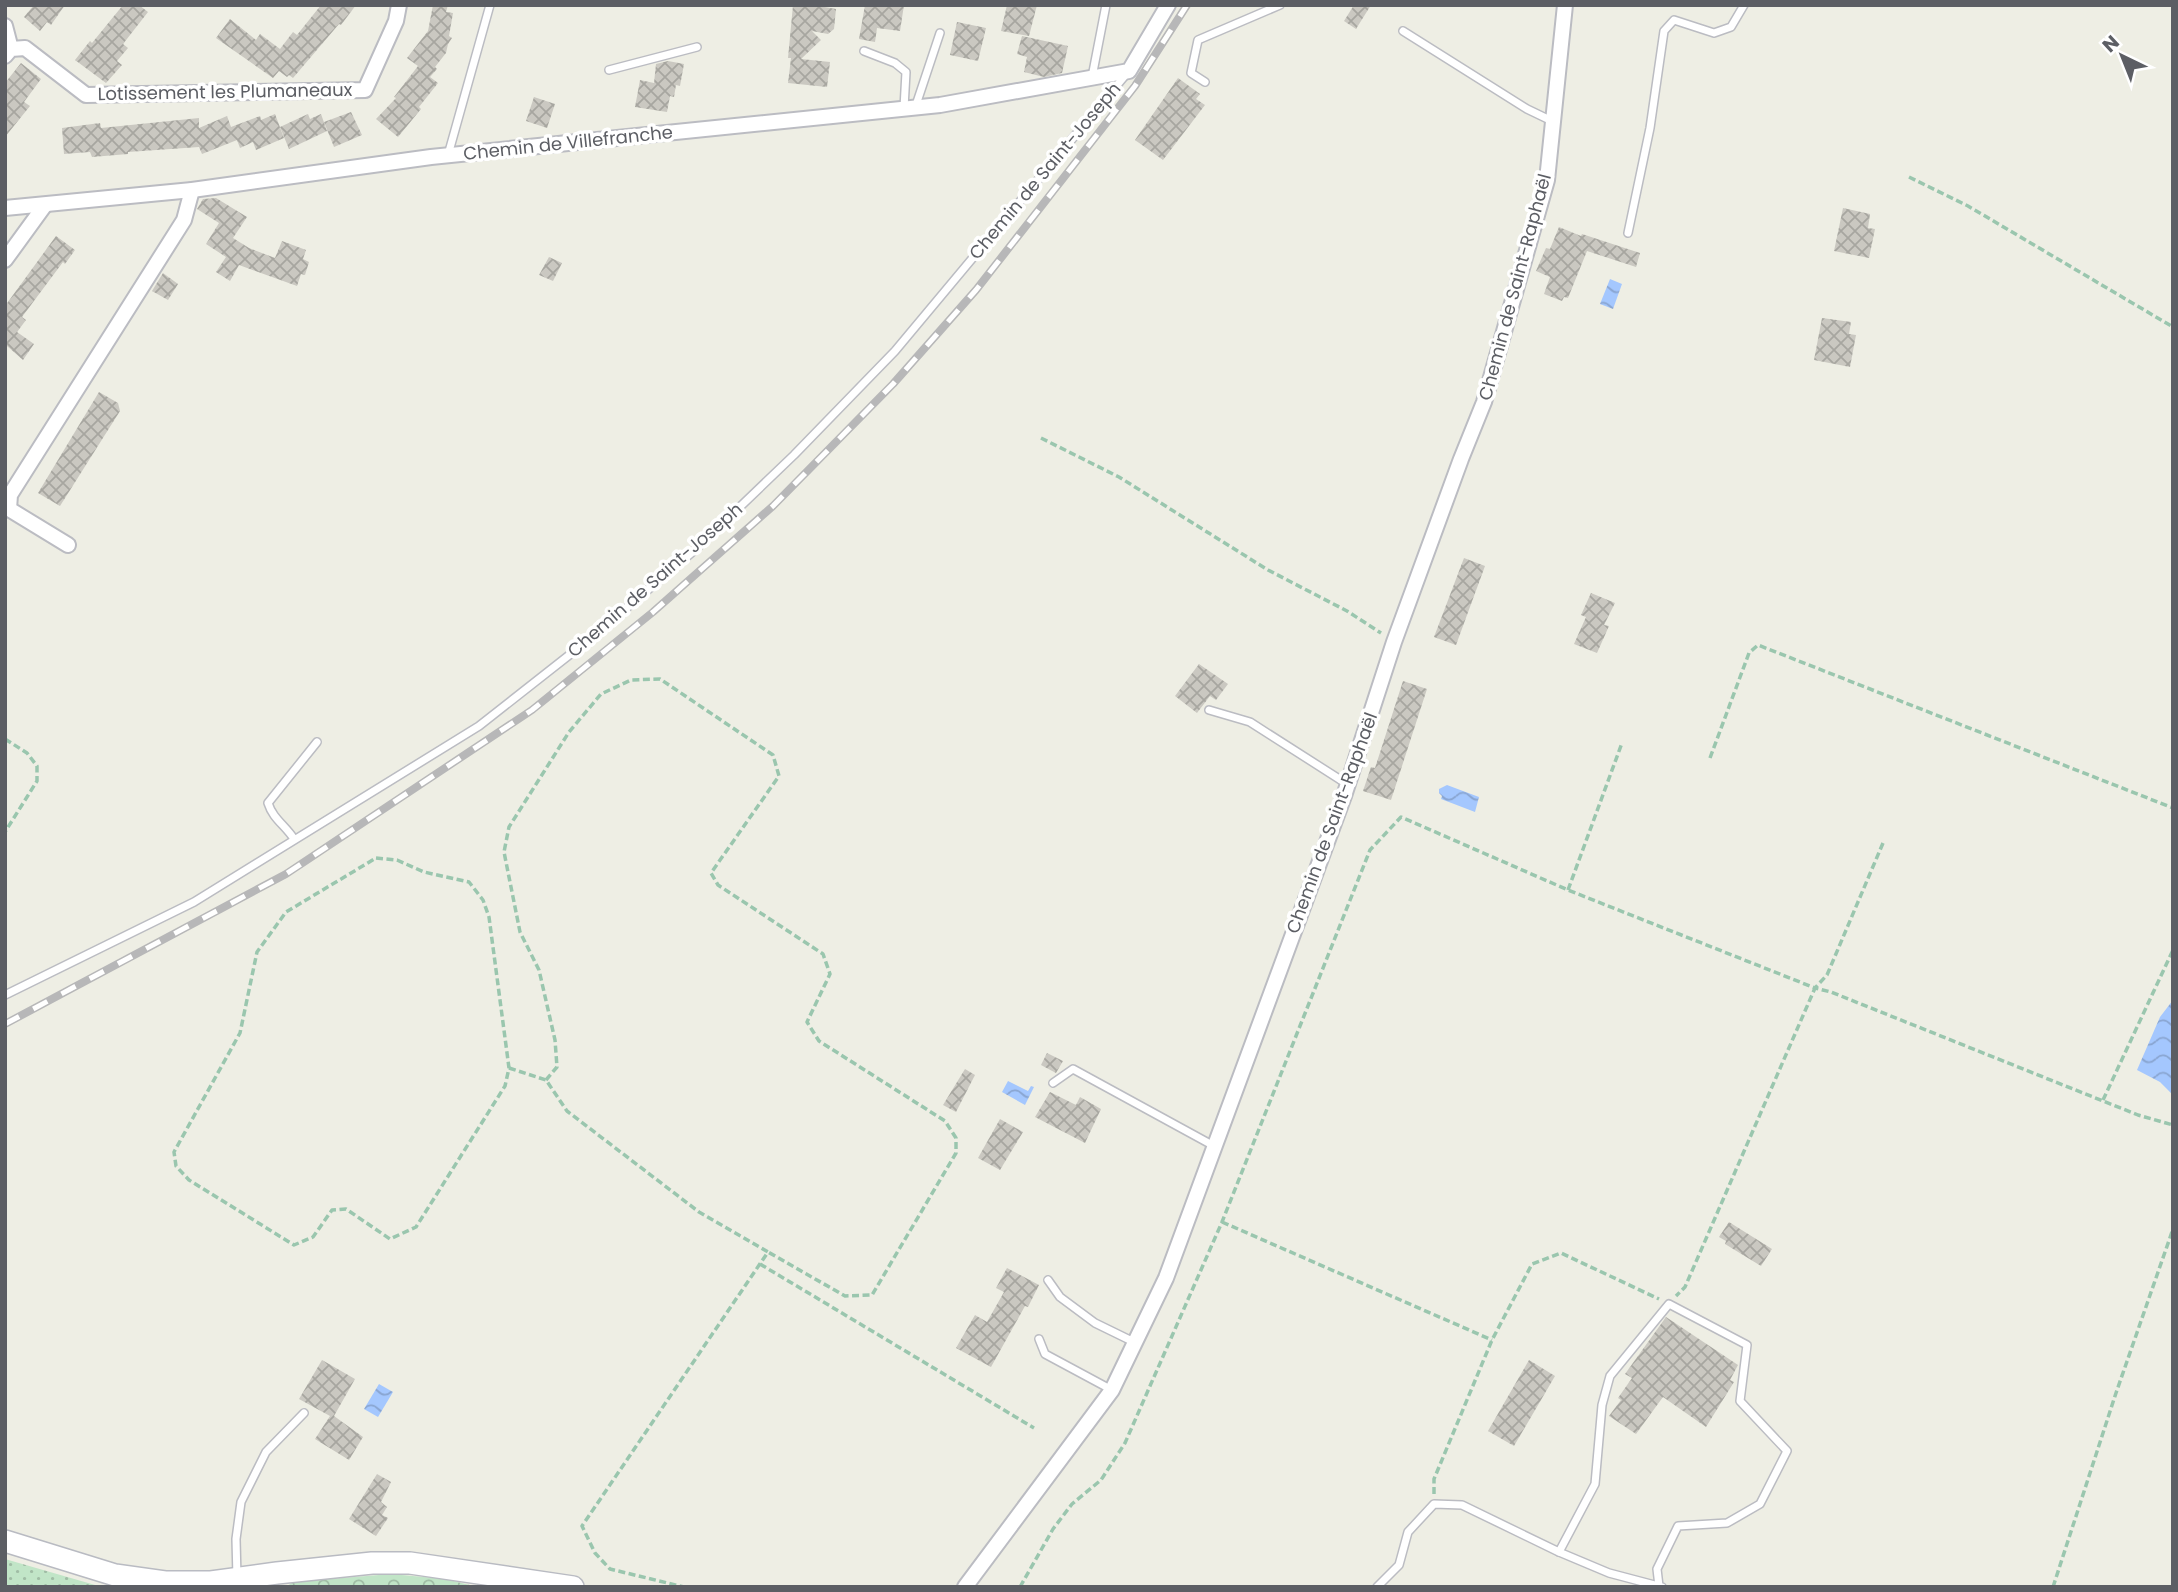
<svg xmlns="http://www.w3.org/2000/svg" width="2178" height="1592" font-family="Poppins,sans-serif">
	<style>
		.grass { fill: url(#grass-dots) }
		.forest { fill: url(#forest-crowns) }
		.water { fill: url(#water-waves) }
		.building { fill: url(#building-cross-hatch) }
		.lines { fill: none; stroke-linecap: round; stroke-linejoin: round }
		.lane-casing { stroke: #bbbcc2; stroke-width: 10 }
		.street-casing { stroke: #bbbcc2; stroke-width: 18 }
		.secondary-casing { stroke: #b9bbc2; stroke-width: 24 }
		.path { stroke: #9ac6ae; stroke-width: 3.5; stroke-dasharray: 7 3.5; stroke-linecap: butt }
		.lane { stroke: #fff; stroke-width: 7 }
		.street { stroke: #fff; stroke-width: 14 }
		.secondary { stroke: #fff; stroke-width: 21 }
		.rail-casing { stroke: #b7b7b8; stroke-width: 8 }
		.rail { stroke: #fff; stroke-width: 5; stroke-dasharray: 16; stroke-linecap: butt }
		.labels { text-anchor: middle; stroke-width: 7; stroke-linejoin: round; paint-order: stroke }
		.street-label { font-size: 18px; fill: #5c5e64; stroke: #fff }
	</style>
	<defs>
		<pattern id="grass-dots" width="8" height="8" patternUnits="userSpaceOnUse" patternTransform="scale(1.75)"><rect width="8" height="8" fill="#c1e5c7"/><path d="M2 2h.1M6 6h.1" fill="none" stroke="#a0bda5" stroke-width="1.8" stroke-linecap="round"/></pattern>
		<pattern id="forest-crowns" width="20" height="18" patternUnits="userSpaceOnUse" patternTransform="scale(1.75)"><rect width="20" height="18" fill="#c1e5c7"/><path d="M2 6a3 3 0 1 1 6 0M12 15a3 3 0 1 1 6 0" fill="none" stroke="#a0bda5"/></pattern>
		<pattern id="water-waves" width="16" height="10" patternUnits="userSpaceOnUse" patternTransform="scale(1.75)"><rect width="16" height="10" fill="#a4c7fe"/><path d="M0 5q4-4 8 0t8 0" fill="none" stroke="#89a5d1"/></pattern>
		<pattern id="building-cross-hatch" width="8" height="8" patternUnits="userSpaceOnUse" patternTransform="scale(1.75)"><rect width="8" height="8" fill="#cac8c1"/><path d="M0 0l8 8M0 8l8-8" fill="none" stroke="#a7a6a0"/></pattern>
	</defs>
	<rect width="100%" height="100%" fill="#eeeee4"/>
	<polygon class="grass" points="5,1559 102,1587 5,1587"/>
	<polygon class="forest" points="391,1574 445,1579 478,1587 287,1587 295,1579 316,1576 318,1580"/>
	<g class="water">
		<polygon points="1610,279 1622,284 1613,309 1600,304"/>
		<polygon points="1447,785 1479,797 1475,812 1441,799 1442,796 1439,793 1439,789"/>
		<polygon points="2173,1000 2173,1095 2160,1082 2137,1070 2160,1017"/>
		<polygon points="1008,1081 1028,1091 1031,1086 1034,1087 1025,1105 1002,1092"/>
		<polygon points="379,1384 393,1392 378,1417 364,1409"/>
	</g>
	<g class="building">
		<polygon points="34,5 65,5 51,25 47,22 40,31 24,17"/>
		<polygon points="123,5 139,5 148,12 123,44 128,48 117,61 122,65 106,83 75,60 90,41 92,43"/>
		<polygon points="321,5 356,5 341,25 339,24 293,78 289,75 287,77 279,71 273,78 216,38 230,19 256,40 260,34 280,49 293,32 297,35"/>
		<polygon points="433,5 448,5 446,12 453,13 449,36 452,38 448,44 446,53 435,67 437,69 430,77 438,83 419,107 421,109 398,137 376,119 396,98 394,97 418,66 407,58 428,31"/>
		<polygon points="793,5 813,5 836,9 834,29 828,34 812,31 821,40 801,59 830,62 827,87 788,83 791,58 788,58"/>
		<polygon points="865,5 904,5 900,31 877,28 875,42 859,39"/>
		<polygon points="1007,5 1037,5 1029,36 1001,31"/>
		<polygon points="1354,5 1371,5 1356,29 1344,21"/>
		<polygon points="957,22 986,28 978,61 950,55"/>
		<polygon points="1022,36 1068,46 1062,73 1044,77 1024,72 1027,57 1017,54"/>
		<polygon points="668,61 684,64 680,86 676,85 674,97 670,96 667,112 635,107 640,80 654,83 656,64"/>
		<polygon points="21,63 41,79 24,102 30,106 5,137 5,83"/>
		<polygon points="1178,78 1200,94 1196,99 1205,105 1163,160 1135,140"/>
		<polygon points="534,97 555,104 547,128 526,121"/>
		<polygon points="351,112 362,135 334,147 324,122"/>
		<polygon points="275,114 284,138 256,150 253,142 240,148 237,140 202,154 199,147 128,152 128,154 92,157 90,152 64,154 62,128 100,123 101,128 199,118 199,128 227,116 231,127 260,116 261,120"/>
		<polygon points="308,114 310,119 321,114 327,131 289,149 280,127"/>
		<polygon points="216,198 247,217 233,238 249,248 275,258 282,241 306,250 303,259 309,262 305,275 301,274 297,286 239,265 230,281 216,272 226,257 206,244 219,223 197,209 203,199"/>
		<polygon points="1843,208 1870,214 1868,228 1875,229 1869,258 1834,251"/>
		<polygon points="1559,227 1581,236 1582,234 1640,253 1636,267 1587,251 1568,298 1564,297 1562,301 1544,294 1550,277 1536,271 1546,248 1550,249"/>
		<polygon points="56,236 75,250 65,264 63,262 22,317 26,320 17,332 34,344 23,360 7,346 5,348 5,306"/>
		<polygon points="549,257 562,263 553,281 539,275"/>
		<polygon points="163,273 178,284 168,300 152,291"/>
		<polygon points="1822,318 1851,322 1849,334 1856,335 1850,367 1814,360"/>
		<polygon points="99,392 118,403 120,411 60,506 38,493"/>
		<polygon points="1464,558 1485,566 1456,645 1434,637"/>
		<polygon points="1591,593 1615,603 1604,625 1609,626 1597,653 1574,644 1586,617 1581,615"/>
		<polygon points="1199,664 1228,684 1216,700 1210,696 1197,713 1175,696"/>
		<polygon points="1403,681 1427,689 1391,800 1363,791 1371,767 1375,768"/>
		<polygon points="1047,1053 1063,1061 1056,1073 1041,1065"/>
		<polygon points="965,1069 975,1075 956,1112 943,1105"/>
		<polygon points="1050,1092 1076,1105 1080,1097 1101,1109 1085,1143 1035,1117"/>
		<polygon points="1000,1119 1023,1132 1000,1170 978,1158"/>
		<polygon points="1729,1222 1772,1249 1761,1266 1725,1244 1726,1241 1719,1237"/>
		<polygon points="1007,1268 1039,1285 1028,1307 1025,1306 991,1367 956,1348 975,1315 987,1322 1004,1292 996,1288"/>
		<polygon points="1666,1317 1738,1365 1730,1380 1734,1382 1706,1427 1663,1397 1636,1434 1609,1416 1621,1400 1618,1398 1632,1378 1625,1374"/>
		<polygon points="322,1360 355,1379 334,1416 363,1437 349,1460 315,1439 330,1416 299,1399"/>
		<polygon points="1529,1360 1555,1376 1514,1446 1488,1431"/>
		<polygon points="377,1474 391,1482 381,1502 387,1507 382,1515 388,1518 376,1536 349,1519"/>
	</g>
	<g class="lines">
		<defs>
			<g id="lane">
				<polyline points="1403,31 1527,109 1552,121"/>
				<polyline points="864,51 895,63 906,72 904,108"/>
				<polyline points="609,70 697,47"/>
				<polyline points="1092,77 1106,5"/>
				<polyline points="1205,82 1191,73 1198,40 1280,5"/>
				<polyline points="915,108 940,33"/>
				<polyline points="448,155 490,5"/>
				<polyline points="1628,233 1650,128 1664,31 1674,20 1714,33 1731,27 1744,5"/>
				<polyline points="1209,710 1250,722 1347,784"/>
				<path d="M294 839C285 825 273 819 268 803L317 742"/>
				<polyline points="5,995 194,902 479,726 596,634 696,549 794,455 895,351 1128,72"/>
				<polyline points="1053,1083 1073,1069 1214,1146"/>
				<polyline points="1048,1280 1060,1297 1095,1323 1136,1343"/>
				<polyline points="1039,1339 1045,1354 1112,1390"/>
				<polyline points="237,1578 236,1539 241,1502 266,1452 304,1413"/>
				<polyline points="1659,1586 1657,1569 1678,1526 1727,1523 1760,1504 1787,1451 1740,1401 1747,1345 1669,1304 1610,1376 1602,1405 1595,1484 1559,1552 1609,1573 1662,1587"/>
				<polyline points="1377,1587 1399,1565 1408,1532 1434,1504 1462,1505 1559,1552"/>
			</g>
			<g id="street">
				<polyline points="5,26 11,49"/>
				<polyline points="5,56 11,49 25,48 86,95 365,90 396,21 399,5"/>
				<polyline points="5,208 192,190 431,157 940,105 1129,71 1168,5"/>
				<polyline points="5,260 45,205"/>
				<polyline points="68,545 9,509 10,495 184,220 192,190"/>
				<polyline points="965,1587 1112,1390 1166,1278 1344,796 1394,642 1461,459 1484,402 1547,180 1565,5"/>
			</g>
			<polyline id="secondary" points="5,1541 115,1575 165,1582 211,1582 277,1573 372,1563 410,1563 573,1587"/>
		</defs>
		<use href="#lane" class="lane-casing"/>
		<use href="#street" class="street-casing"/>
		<use href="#secondary" class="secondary-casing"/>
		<g class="path">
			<polyline points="1909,177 1968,206 2173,327"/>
			<polyline points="1041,438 1119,477 1268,570 1347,611 1381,633"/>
			<polyline points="5,739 27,753 37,766 37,781 5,832"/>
			<polyline points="1710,758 1749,653 1758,645 2173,808"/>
			<polyline points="1883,843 1827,975 1815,988 1831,992 2138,1115 2173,1125"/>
			<polygon points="376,858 397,860 424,872 469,882 483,900 489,917 509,1068 505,1086 416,1227 390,1239 346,1209 332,1210 313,1237 294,1245 189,1180 176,1166 174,1152 240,1033 257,952 286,912"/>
			<polyline points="1568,890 1622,743"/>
			<polyline points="509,1068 546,1080 567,1111 699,1212 768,1252 582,1526 595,1553 610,1569 684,1587"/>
			<polyline points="546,1080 557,1067 555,1040 539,970 520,932 504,852 509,827 569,732 601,694 631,680 660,679 773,755 779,776 711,873 718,885 823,954 830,974 807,1022 819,1041 945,1121 956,1138 956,1153 872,1295 845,1296 768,1252"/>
			<polyline points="2103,1100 2173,950"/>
			<polyline points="1222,1222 1492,1340"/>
			<polyline points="760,1264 1034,1428"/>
			<polyline points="1434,1494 1434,1479 1492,1340 1532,1264 1561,1253 1659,1299"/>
			<polyline points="1020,1587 1053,1529 1072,1504 1101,1480 1125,1443 1222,1222 1370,850 1401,817 1568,890 1815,988 1685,1287 1676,1296"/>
			<polyline points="2053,1587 2116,1393 2173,1229"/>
		</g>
		<use href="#lane" class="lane"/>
		<use href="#street" class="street"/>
		<use href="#secondary" class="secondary"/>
		<defs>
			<polyline id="rail" points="5,1024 286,874 532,710 653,612 773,506 893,384 976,290 1135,86 1187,5"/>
		</defs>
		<use href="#rail" class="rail-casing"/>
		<use href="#rail" class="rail"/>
	</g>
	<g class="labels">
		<g class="street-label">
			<text transform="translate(225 92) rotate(-1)" y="6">Lotissement les Plumaneaux</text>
			<text transform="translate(568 143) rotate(-6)" y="6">Chemin de Villefranche</text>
			<text transform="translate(1045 171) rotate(-50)" y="6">Chemin de Saint-Joseph</text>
			<text transform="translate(1515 287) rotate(-75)" y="6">Chemin de Saint-Raphaël</text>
			<text transform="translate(655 580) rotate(-41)" y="6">Chemin de Saint-Joseph</text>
			<text transform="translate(1332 823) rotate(-70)" y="6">Chemin de Saint-Raphaël</text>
		</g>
	</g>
	<rect width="2178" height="1592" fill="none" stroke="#5c5e64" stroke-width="14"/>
	<g transform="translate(2122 56) rotate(317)" stroke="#ffffff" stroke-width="5" paint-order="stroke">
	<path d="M0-5L12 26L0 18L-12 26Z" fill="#5c5e64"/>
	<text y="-10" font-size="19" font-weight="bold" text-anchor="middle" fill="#5c5e64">N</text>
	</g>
</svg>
